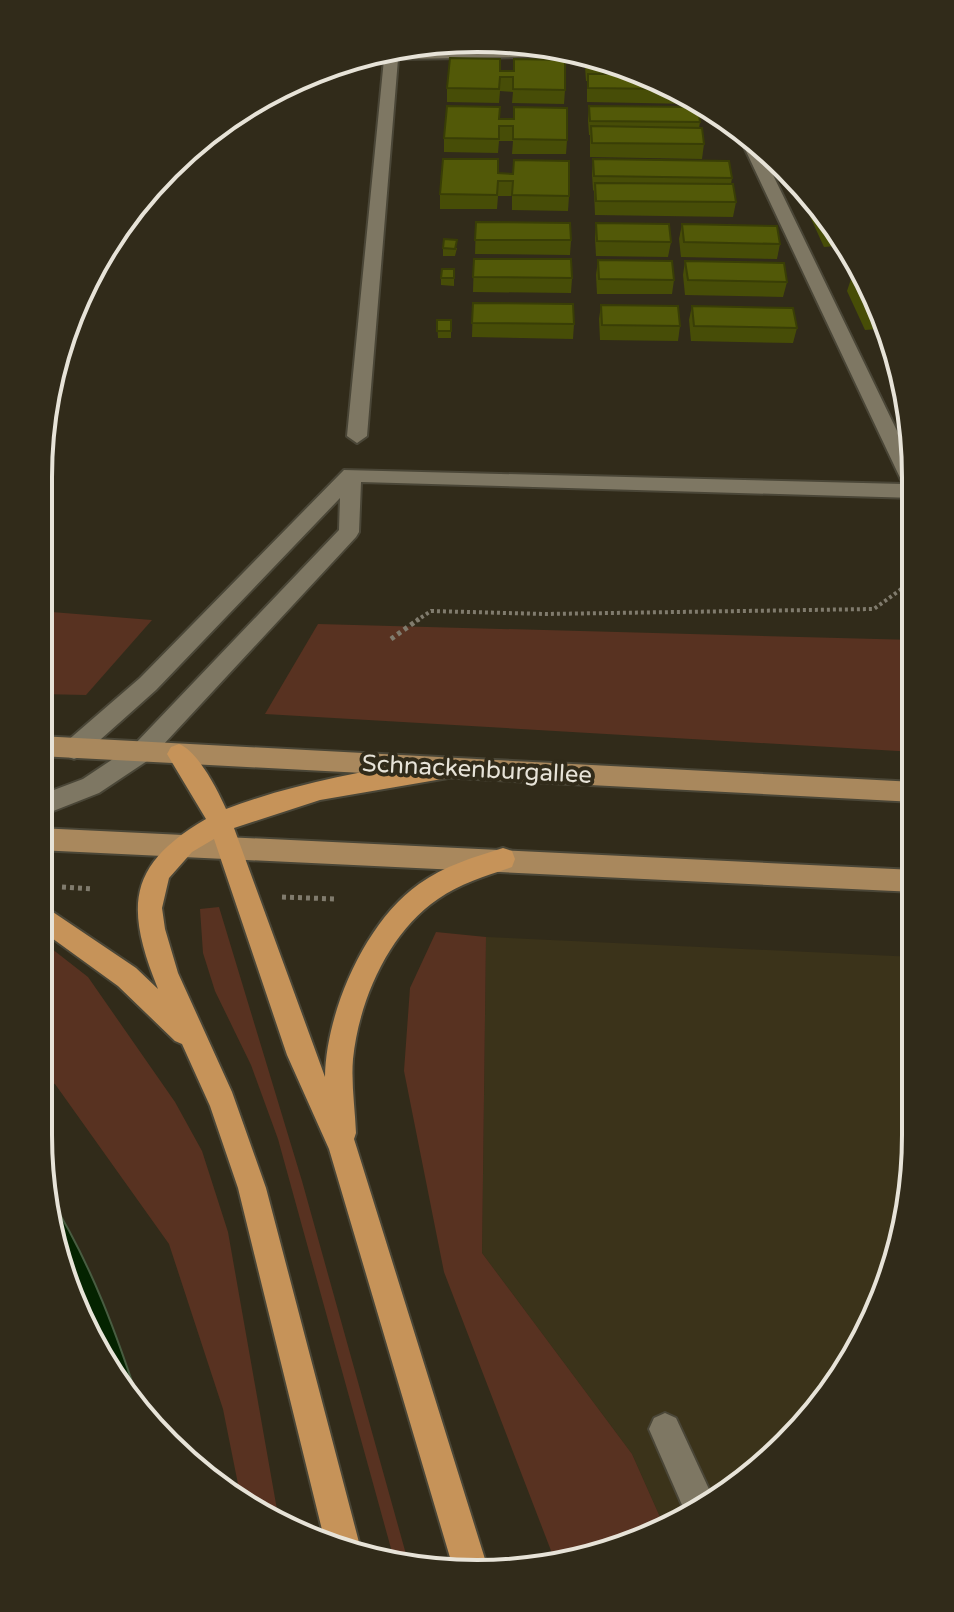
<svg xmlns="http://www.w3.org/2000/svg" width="954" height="1612" font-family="'Varela Round',sans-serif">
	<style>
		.built { fill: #3b331a }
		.green { fill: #583221 }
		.water { fill: #042300; stroke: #485d41; stroke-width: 2 }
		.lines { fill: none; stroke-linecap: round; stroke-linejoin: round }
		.minor-casing { stroke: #4a4637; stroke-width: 4 }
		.major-casing { stroke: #4a4637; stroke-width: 4 }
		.highway-casing { stroke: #4a4637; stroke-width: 4 }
		.path-far1 { stroke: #807b6d; stroke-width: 4; stroke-dasharray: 3 3; stroke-linecap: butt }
		.path { stroke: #807b6d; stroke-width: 5; stroke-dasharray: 4 4; stroke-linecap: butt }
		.minor { fill: #7e7763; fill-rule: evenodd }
		.major { fill: #a9885d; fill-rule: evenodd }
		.highway { fill: #c69359; fill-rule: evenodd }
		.wall { fill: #474d07 }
		.building { fill: #525908; stroke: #393e06; stroke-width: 2 }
		.labels { text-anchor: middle; stroke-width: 8; stroke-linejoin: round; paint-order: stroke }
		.street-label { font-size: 24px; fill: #e7e3d8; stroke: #312b1a }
		.rim { fill: none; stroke: #e7e3d8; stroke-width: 4 }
	</style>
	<rect width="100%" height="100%" fill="#312b1a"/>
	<polygon class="built" points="486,937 915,957 915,1164 893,1276 842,1379 745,1483 664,1526 632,1454 482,1253"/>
	<g class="green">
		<polygon points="39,611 152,620 86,695 39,694"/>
		<polygon points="318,624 915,640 915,752 265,714"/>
		<polygon points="219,907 302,1181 409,1565 395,1563 278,1139 251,1065 215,991 203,953 200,909"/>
		<polygon points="436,932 486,937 482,1253 632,1454 664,1526 619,1551 555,1561 444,1272 404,1071 410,988"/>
		<polygon points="38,938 88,977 175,1102 202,1151 228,1232 279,1521 242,1504 223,1409 169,1244 55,1084 38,1079"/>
	</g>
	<path class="water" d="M47 1193C91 1262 118 1337 143 1415L128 1402 61 1276Z"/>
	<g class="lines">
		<defs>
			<g id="minor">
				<polygon points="391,47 399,47 399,51 571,50 586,56 398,59 367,436 357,443 347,436 385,49"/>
				<polygon points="741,128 757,142 915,468 915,498 361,482 359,532 356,537 150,759 99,793 38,817 38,796 83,779 134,745 339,530 340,498 156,690 82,756 74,759 66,756 62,749 66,742 140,678 344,470 903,484 737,132"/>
				<polygon points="665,1413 676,1418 714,1500 686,1514 649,1429 654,1418"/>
			</g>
			<g id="major">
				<polygon points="39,736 915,782 915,802 39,756"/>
				<polygon points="38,828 915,870 915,892 38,850"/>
			</g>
			<path id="highway" d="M179 744C198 751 218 791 226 809 298 782 372 769 448 758L456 761 460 768 456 775 448 778 320 800 234 828 325 1077C326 1012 365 922 419 884 444 866 474 857 503 848L512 851 515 859 512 867C486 876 461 883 438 899 389 932 359 1000 353 1059 351 1083 355 1108 356 1133L354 1139 489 1572 454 1571 329 1149 287 1055 214 839 192 852 169 878 162 908 165 929 178 973 232 1092 266 1188 361 1550 358 1557 325 1542 238 1188 210 1106 182 1044 175 1041 118 986 38 928V902L136 968 158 989C125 907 127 865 206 819L167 754 171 747Z"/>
		</defs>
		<use href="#minor" class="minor-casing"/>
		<use href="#major" class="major-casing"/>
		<use href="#highway" class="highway-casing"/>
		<polyline class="path-far1" points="416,621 431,611 545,614 874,609 915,579"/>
		<g class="path">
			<polyline points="391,639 419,619"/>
			<polyline points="62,887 93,889"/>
			<polyline points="282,897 335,899"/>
		</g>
		<use href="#minor" class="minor"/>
		<use href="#major" class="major"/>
		<use href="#highway" class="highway"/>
	</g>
	<g class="wall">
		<polygon points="586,56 694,101 694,104 587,102 587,81 586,81 585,67"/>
		<polygon points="500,71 565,90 564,104 512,103 513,92 500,91 499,103 447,102 447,88"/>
		<polygon points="589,106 700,122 699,128 704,144 702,159 590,157 590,135 589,135 588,120"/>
		<polygon points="500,119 567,140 566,154 512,154 513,141 499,141 498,153 444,152 444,138"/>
		<polygon points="593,159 732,178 731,184 736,202 733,217 595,215 594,191 593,190 592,174"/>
		<polygon points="498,173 569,196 568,211 512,210 512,196 498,196 497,209 440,209 440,194"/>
		<polygon points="811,198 848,245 824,247 808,212"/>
		<polygon points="476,222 571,240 570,255 475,254"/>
		<polygon points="596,223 671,242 668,257 596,256 595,238"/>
		<polygon points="682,224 780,244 777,259 681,257 679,239"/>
		<polygon points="443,248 457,248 455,256 443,256"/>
		<polygon points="474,259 572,278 571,293 473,292"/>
		<polygon points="598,260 674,280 672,294 597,294 596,275"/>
		<polygon points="685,261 787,282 783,297 685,295 683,275"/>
		<polygon points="454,269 454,286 441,285 441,278"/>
		<polygon points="865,275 889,328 865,330 847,291 852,276"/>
		<polygon points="473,303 574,324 573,339 472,337"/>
		<polygon points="601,305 680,326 678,341 600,340 599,319"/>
		<polygon points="692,306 797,328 793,343 691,341 689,320"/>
		<polygon points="437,320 451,320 451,338 438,338"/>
	</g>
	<g class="building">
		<polygon points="586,56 611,67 587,66"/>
		<polygon points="450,58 500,59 500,71 514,71 514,59 565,60 565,90 513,89 513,77 500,77 499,89 447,88"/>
		<polygon points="588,74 629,74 664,89 588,88"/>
		<polygon points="447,106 500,107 499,119 514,119 514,107 567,108 567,140 513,139 513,126 499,126 499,139 444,138"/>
		<polygon points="589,106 698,107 700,122 590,121"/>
		<polygon points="591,126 702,128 704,144 592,143"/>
		<polygon points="443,159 498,159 498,173 513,174 514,160 569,161 569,196 512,195 513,181 498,181 497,195 440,194"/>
		<polygon points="593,159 729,161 732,178 594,176"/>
		<polygon points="595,183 733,184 736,202 596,201"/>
		<polygon points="813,200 837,231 828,232"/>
		<polygon points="476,222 570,223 571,240 475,240"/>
		<polygon points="596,223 669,224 671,242 597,241"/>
		<polygon points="682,224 777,226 780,244 684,242"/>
		<polygon points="444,239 457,240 455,249 443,248"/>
		<polygon points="474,259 571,259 572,278 473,277"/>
		<polygon points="598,260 672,261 674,280 599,279"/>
		<polygon points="685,261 784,263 787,282 688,280"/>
		<polygon points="442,269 454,269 454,278 441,278"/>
		<polygon points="865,275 883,315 870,315 852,276"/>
		<polygon points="473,303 573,304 574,324 472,323"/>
		<polygon points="601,305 678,306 680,326 602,325"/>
		<polygon points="692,306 793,308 797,328 694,326"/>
		<rect x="437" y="320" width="14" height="11"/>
	</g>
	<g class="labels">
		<g class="street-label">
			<text transform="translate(477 769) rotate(3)" y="8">Schnackenburgallee</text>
		</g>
	</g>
	<path d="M0 0H954V1612H0ZM477 52H477A425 425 0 0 1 902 477V1135A425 425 0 0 1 477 1560H477A425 425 0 0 1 52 1135V477A425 425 0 0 1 477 52Z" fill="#312b1a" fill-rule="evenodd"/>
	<path class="rim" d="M477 52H477A425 425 0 0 1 902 477V1135A425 425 0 0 1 477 1560H477A425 425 0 0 1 52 1135V477A425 425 0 0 1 477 52Z"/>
</svg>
